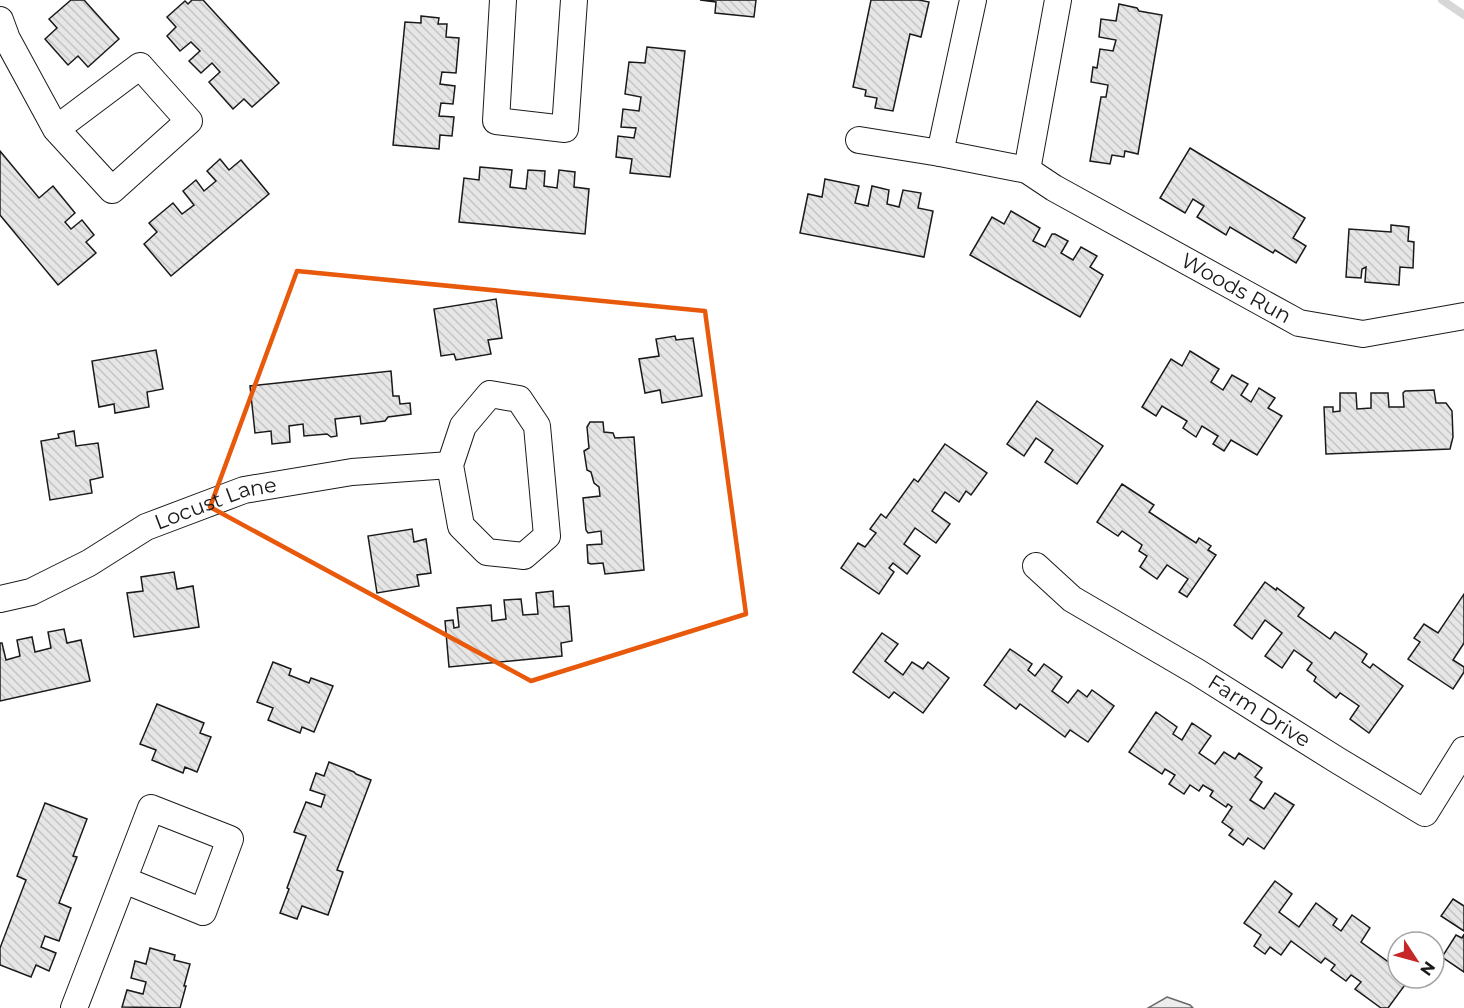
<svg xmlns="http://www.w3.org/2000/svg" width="1464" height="1008" font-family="Montserrat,sans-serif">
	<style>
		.grass { fill: url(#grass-tufts); stroke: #6a6a6a; stroke-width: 1.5 }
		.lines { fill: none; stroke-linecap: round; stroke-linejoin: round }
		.stream { stroke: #d7d7d7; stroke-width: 8 }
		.building { fill: url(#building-back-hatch); stroke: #1a1a1a; stroke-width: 1.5 }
		.street-casing { stroke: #1a1a1a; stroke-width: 28 }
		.street { stroke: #fff; stroke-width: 26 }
		.marked { fill: none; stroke: #e8590c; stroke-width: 4.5; stroke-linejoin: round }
		.labels { text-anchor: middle; stroke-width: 4.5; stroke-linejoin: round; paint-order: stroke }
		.street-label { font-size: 21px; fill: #1a1a1a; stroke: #fff }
	</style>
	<defs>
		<pattern id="grass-tufts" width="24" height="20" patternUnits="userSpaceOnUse" patternTransform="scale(1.5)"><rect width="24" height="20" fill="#ededed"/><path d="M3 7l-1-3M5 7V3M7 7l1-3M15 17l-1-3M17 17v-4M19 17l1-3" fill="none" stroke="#cbcbcb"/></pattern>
		<pattern id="building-back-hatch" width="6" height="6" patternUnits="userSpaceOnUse" patternTransform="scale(1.5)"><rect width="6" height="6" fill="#e6e6e6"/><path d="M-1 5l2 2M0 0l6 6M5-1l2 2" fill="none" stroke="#c5c5c5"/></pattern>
	</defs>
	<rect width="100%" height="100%" fill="#fff"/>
	<polygon class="grass" points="1167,997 1190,1005 1193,1008 1148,1008"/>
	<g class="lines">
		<polyline class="stream" points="1442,0 1464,15"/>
	</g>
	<g class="building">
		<polygon points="71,0 84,0 119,39 88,67 78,56 68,65 45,39 57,28 49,19"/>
		<polygon points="192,0 203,0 279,83 252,107 244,99 233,109 209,82 220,72 212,63 201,73 189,61 200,51 191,42 180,51 167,36 176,27 167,17 185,1 188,4"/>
		<polygon points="700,0 756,0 754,17 715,13 716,2"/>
		<polygon points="871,0 919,0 929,2 921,37 910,34 893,111 875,108 877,98 865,96 866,90 853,87"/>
		<polygon points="1119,4 1137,8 1139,11 1162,15 1138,154 1125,151 1124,157 1112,155 1110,164 1090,161 1101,97 1106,97 1108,85 1091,82 1093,67 1097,68 1100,49 1113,51 1116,40 1099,37 1101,19 1116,21"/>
		<polygon points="421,16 439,18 438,24 447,24 446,37 459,38 456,73 442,72 440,84 455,86 453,104 441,103 439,116 454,117 452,136 440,135 439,149 393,145 405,22 421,23"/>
		<polygon points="647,47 685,51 670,177 630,173 632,159 616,157 618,136 634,138 636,128 621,127 623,109 639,111 641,97 625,94 629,62 645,63"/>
		<polygon points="1190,148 1305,218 1293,238 1306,246 1296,263 1275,250 1273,253 1230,227 1226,235 1197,217 1204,206 1193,199 1185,213 1160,198"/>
		<polygon points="0,151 39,198 53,186 75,213 65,222 71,229 82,220 94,235 86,242 96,253 58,285 0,215"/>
		<polygon points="220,159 229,170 241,160 269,194 171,276 144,244 157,232 149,223 173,203 182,214 194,205 183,191 196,180 204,191 216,181 207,171"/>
		<polygon points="480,167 512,170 510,187 526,189 528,170 545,171 544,186 557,188 559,170 575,172 574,187 589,189 585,234 459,222 464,178 479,180"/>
		<polygon points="825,179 859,186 855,203 868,206 872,186 889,190 887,204 899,207 903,190 921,193 918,208 933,211 924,257 800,233 808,194 822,197"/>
		<polygon points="1011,211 1040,228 1033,241 1045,247 1052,234 1055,234 1068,241 1061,253 1073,260 1081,247 1097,256 1090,267 1103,275 1080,317 970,255 992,217 1004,224"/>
		<polygon points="1391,225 1409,227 1408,241 1414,242 1413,268 1400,267 1399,285 1365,282 1366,267 1362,269 1361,278 1346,277 1349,229 1391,232"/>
		<polygon points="496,299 502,338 488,340 491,354 456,360 454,354 441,356 434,309"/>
		<polygon points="675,336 676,340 693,338 702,396 662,403 660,390 645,393 639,359 659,356 656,339"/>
		<polygon points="156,350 163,389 147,392 149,407 115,413 114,404 99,407 92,361"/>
		<polygon points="1190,351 1219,369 1211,382 1223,390 1232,375 1248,384 1241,395 1251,402 1259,388 1275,398 1268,408 1282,416 1257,455 1231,440 1224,451 1213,444 1218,436 1202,426 1196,437 1183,428 1187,421 1162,406 1156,416 1142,407 1171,359 1182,366"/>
		<polygon points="391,371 393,396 399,396 400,404 410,403 411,414 388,417 385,421 361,424 360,416 335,419 337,436 331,437 327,434 304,436 303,424 289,426 290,442 272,444 271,431 255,433 250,386"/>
		<polygon points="1434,390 1436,403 1446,403 1452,411 1453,437 1450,449 1326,454 1324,407 1333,407 1333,412 1340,411 1340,393 1356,393 1357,409 1371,408 1371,393 1388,393 1389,407 1404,407 1403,393 1405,391"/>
		<polygon points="1037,401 1103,446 1077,484 1045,462 1053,450 1036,438 1024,456 1007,444"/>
		<polygon points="590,422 603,422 604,432 613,433 615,438 634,437 644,570 605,574 603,563 591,564 588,563 587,545 602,544 601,531 588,533 586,530 583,498 600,496 599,487 594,483 591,472 587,470 584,451 589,448 587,427"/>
		<polygon points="74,431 76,446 98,443 103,477 90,480 92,493 50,500 41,441 59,438 58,434"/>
		<polygon points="945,444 987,473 971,495 966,491 959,502 945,492 932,511 950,524 936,543 915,528 904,544 920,556 907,574 893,563 889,568 894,572 879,594 841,568 858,543 865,547 876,533 870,529 881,514 886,518 914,479 918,482"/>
		<polygon points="1122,484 1154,505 1149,512 1196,543 1199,538 1211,546 1208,550 1216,555 1187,597 1179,592 1188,579 1167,565 1157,579 1140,567 1147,556 1139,551 1142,545 1122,531 1118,536 1097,522"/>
		<polygon points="412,529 414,542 426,539 431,573 417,575 419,586 377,593 368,536"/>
		<polygon points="174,572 177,589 193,586 199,627 134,637 127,593 143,591 141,577"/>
		<polygon points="1265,582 1276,590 1277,588 1304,608 1298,616 1330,639 1335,632 1367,654 1362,662 1370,668 1373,664 1403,686 1369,733 1350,719 1359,706 1340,693 1336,698 1314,681 1316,677 1307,670 1312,663 1294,650 1282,668 1265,656 1282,633 1265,620 1252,639 1234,625"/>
		<polygon points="553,591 554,607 569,606 572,641 561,643 562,656 449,667 445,621 453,620 454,628 459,627 457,608 491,605 492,621 506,619 504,600 521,599 523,615 538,614 536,593"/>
		<polygon points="1464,594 1464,643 1453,660 1464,667 1464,672 1453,689 1408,659 1420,642 1414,638 1424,624 1438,633"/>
		<polygon points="64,629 67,643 81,640 90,681 0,701 0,643 2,643 6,660 20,656 17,640 32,637 35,652 51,648 48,632"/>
		<polygon points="882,633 898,644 885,661 903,675 912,662 923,669 928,662 949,678 923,713 894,692 889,698 853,672"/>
		<polygon points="1010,649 1032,664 1028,670 1035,676 1044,664 1062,677 1052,691 1068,703 1078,690 1087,697 1092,690 1114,706 1088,742 1070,730 1065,737 1020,704 1016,709 984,685"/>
		<polygon points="273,662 291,669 289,675 309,683 311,678 333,686 314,732 302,727 300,733 268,720 273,708 257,702"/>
		<polygon points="157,704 204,723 200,733 211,737 197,772 185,767 183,773 152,760 156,750 140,744"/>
		<polygon points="1156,712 1177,727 1173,734 1182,740 1192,723 1211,736 1199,753 1215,764 1224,752 1235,759 1239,753 1262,768 1255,777 1262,782 1250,800 1264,809 1275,793 1294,805 1264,849 1248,838 1243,845 1229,835 1233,830 1222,822 1232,807 1228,804 1226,807 1210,796 1213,791 1203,785 1199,791 1190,785 1184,794 1169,784 1175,775 1165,769 1162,774 1129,752"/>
		<polygon points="329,762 354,772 356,774 371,780 337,870 343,872 328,915 302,906 297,919 280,913 289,889 287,888 306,836 294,832 306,802 321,807 325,795 310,790 316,773 324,776"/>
		<polygon points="45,803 87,819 73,856 77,857 59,903 71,908 59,941 45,936 41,947 56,953 49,971 36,965 31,977 0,965 0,948 26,880 17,876"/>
		<polygon points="1275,881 1292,894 1279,912 1299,927 1316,903 1337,919 1333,925 1341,931 1352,915 1370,928 1361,942 1398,969 1398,978 1410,978 1388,1008 1381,1008 1355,989 1361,982 1351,975 1346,981 1331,970 1335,965 1325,958 1321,963 1291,941 1281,955 1270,947 1265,954 1254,946 1261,935 1244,923"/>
		<polygon points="1453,899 1464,906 1464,931 1441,916"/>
		<polygon points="1464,934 1464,972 1442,957 1456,935 1462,938"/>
		<polygon points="150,948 175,955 174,960 190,964 184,986 186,986 180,1008 122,1007 127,990 143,994 146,982 131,978 135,961 146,964"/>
	</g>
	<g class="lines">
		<defs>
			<g id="street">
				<polyline points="503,0 496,121 565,129 574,0"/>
				<polyline points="0,20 7,39 56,129 112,190 189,121 140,66 56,129"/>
				<path id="s1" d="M859 140 940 153 1027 170 1054 188 1299 323 1363 334 1464 316"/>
				<polyline points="940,153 973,0"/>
				<polyline points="1027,170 1058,0"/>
				<polygon points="490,394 519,399 537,426 547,536 524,556 487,552 461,526 450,465 463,426"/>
				<path id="s2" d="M1036 566 1072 599 1197 672 1337 760 1425 813 1464 750"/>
				<path id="s3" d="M0 599 31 592 89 563 146 527 244 490 352 472 450 465"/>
				<polyline points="74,1008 151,808 230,839 203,912 124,880"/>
			</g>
		</defs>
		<use href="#street" class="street-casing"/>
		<use href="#street" class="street"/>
	</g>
	<path class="marked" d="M297 271 705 311 746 614 531 681 210 507Z"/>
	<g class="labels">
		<g class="street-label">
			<text dy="7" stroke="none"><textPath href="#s1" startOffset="411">Woods Run</textPath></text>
			<text dy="7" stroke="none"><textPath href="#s3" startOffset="238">Locust Lane</textPath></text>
			<text dy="7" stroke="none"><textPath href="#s2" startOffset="267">Farm Drive</textPath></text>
		</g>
	</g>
	<g transform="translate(1416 960) rotate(126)"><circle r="28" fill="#ffffff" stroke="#a3a3a3" stroke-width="1.5"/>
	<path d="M0-4.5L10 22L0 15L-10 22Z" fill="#c62828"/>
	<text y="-9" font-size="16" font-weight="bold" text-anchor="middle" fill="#1a1a1a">N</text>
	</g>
</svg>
